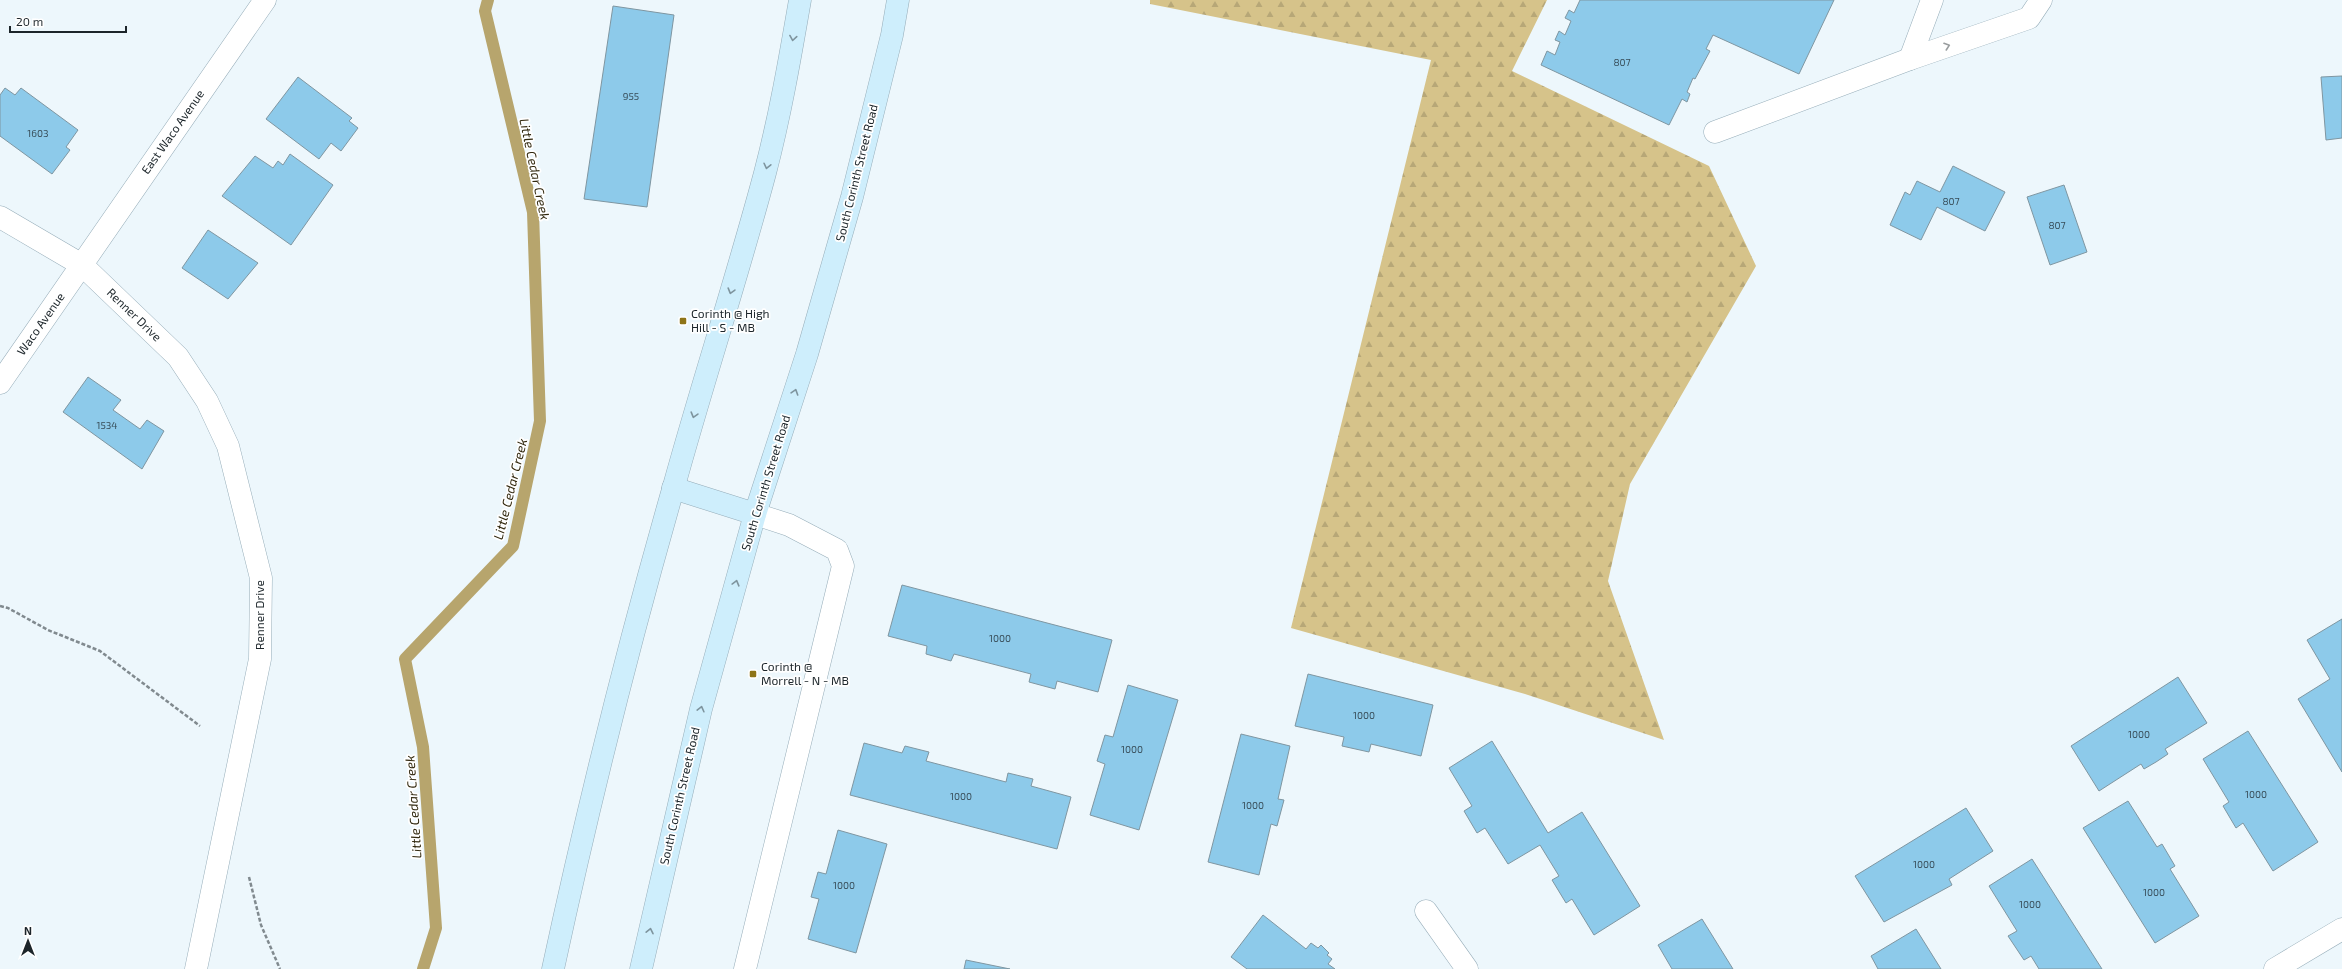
<svg xmlns="http://www.w3.org/2000/svg" width="2342" height="969" font-family="'Exo 2',sans-serif">
	<style>
		.forest { fill: url(#forest-firs) }
		.lines { fill: none; stroke-linecap: round; stroke-linejoin: round }
		.stream { stroke: #b7a56d; stroke-width: 12 }
		.building { fill: #8dcaea; stroke: #7f96a1 }
		.lane-casing { stroke: #96adb9; stroke-width: 23 }
		.street-casing { stroke: #96adb9; stroke-width: 23 }
		.secondary-casing { stroke: #96adb9; stroke-width: 23 }
		.path { stroke: #818a8f; stroke-width: 2.5; stroke-dasharray: 4 2; stroke-linecap: butt }
		.lane { stroke: #fff; stroke-width: 22 }
		.street { stroke: #fff; stroke-width: 22 }
		.secondary { stroke: #ceeefc; stroke-width: 22 }
		.oneway { stroke: #7e949e }
		.oneway2 { stroke: #999d9f }
		.poi-dot { fill: #8d7418; stroke: #fff; stroke-width: 1.5 }
		.labels { text-anchor: middle; stroke-width: 3.5; stroke-linejoin: round; paint-order: stroke }
		.number-label { font-size: 10px; fill: #384e5a }
		.street-label { font-size: 12px; fill: #1c252a; stroke: #fff }
		.poi-label { font-size: 12px; fill: #1c252a; stroke: #fff; text-anchor: start }
		.water-label { font-size: 13px; font-style: italic; fill: #31280e; stroke: #fff }
	</style>
	<defs>
		<pattern id="forest-firs" width="22" height="20" patternUnits="userSpaceOnUse"><rect width="22" height="20" fill="#d6c38a"/><path d="M5 1l3.5 6h-7zM16 11l3.5 6h-7z" fill="#b7a777"/></pattern>
	</defs>
	<rect width="100%" height="100%" fill="#edf7fc"/>
	<polygon class="forest" points="1150,0 1547,0 1512,71 1709,166 1756,266 1630,484 1608,581 1664,740 1525,694 1291,628 1431,60 1150,4"/>
	<g class="lines">
		<polyline class="stream" points="423,969 436,928 423,747 405,659 513,546 540,421 533,212 485,11 488,0"/>
	</g>
	<g class="building">
		<polygon points="1580,0 1834,0 1799,74 1713,35 1706,49 1710,51 1695,79 1693,78 1687,92 1690,94 1687,102 1682,99 1669,125 1541,65 1547,51 1555,55 1560,42 1555,40 1559,31 1565,35 1571,21 1565,18 1569,10 1574,13"/>
		<polygon points="613,6 674,15 647,207 584,199"/>
		<polygon points="2342,76 2342,138 2326,140 2321,77"/>
		<polygon points="298,77 352,118 349,121 358,128 341,151 331,143 319,159 266,119"/>
		<polygon points="5,88 15,95 21,88 78,130 66,147 70,150 52,174 0,136 0,95"/>
		<polygon points="290,154 333,185 291,245 222,196 255,156 273,168 278,161 283,165"/>
		<polygon points="1953,166 2005,192 1985,231 1937,207 1921,240 1890,225 1905,192 1910,195 1917,181 1940,192"/>
		<polygon points="2064,185 2087,252 2050,265 2027,197"/>
		<polygon points="208,230 258,263 228,299 182,268"/>
		<polygon points="88,377 121,400 113,410 140,429 147,420 164,431 142,469 63,412"/>
		<polygon points="902,585 1112,640 1098,692 1057,681 1055,689 1029,682 1031,674 954,654 951,661 926,654 927,646 888,636"/>
		<polygon points="2342,619 2342,772 2298,699 2330,679 2307,640"/>
		<polygon points="1308,674 1433,705 1421,756 1371,744 1369,752 1342,746 1344,737 1295,726"/>
		<polygon points="2178,677 2207,723 2165,749 2168,754 2156,762 2144,769 2141,764 2099,791 2071,746"/>
		<polygon points="1128,685 1178,700 1139,830 1090,815 1105,764 1097,761 1105,735 1113,737"/>
		<polygon points="2248,731 2318,842 2273,871 2243,823 2236,828 2223,806 2229,802 2203,759"/>
		<polygon points="1241,734 1290,746 1278,799 1284,800 1277,826 1271,824 1259,875 1208,862"/>
		<polygon points="1492,741 1548,833 1582,812 1640,906 1594,935 1572,899 1566,903 1552,880 1559,876 1540,845 1508,864 1485,828 1477,833 1464,811 1472,806 1449,768"/>
		<polygon points="864,743 902,753 905,746 929,752 926,761 1006,782 1008,773 1033,779 1031,786 1071,797 1057,849 850,795"/>
		<polygon points="2128,801 2157,847 2162,844 2175,866 2170,869 2199,916 2155,943 2083,828"/>
		<polygon points="1966,808 1993,851 1949,879 1952,885 1884,922 1855,876"/>
		<polygon points="838,830 887,844 856,953 808,939 819,899 811,897 818,872 826,874"/>
		<polygon points="2032,859 2072,922 2102,969 2039,969 2031,956 2024,960 2008,936 2017,931 1989,886"/>
		<polygon points="1263,915 1306,949 1311,943 1318,948 1321,945 1329,953 1327,955 1332,959 1328,964 1335,969 1247,969 1231,957"/>
		<polygon points="1702,919 1733,969 1672,969 1658,945"/>
		<polygon points="1916,929 1941,969 1878,969 1871,956"/>
		<polygon points="966,960 1010,969 964,969"/>
	</g>
	<g class="lines">
		<defs>
			<g id="lane">
				<polyline points="1910,59 1932,0"/>
				<polyline points="1715,132 1910,59 2029,18 2041,0"/>
				<polyline points="745,969 843,566 837,550 789,525 755,514"/>
			</g>
			<g id="street">
				<polyline points="0,217 82,265 178,357 207,401 228,446 261,578 260,659 196,969"/>
				<polyline points="0,383 265,0"/>
				<polyline points="1426,911 1467,969"/>
				<polyline points="2275,969 2342,929"/>
			</g>
			<g id="secondary">
				<polyline points="673,488 755,514"/>
				<path d="M553 969C588 807 628 646 674 486 703 381 737 278 765 173 780 116 790 58 800 0"/>
				<polyline points="641,969 701,709 755,514 807,354 852,197 892,35 898,0"/>
			</g>
		</defs>
		<use href="#lane" class="lane-casing"/>
		<use href="#street" class="street-casing"/>
		<use href="#secondary" class="secondary-casing"/>
		<g class="path">
			<polyline points="0,606 8,608 48,630 100,651 200,726"/>
			<polyline points="249,877 261,925 280,969"/>
		</g>
		<use href="#lane" class="lane"/>
		<use href="#street" class="street"/>
		<use href="#secondary" class="secondary"/>
	</g>
	<defs><path id="oneway-chevron" d="M-2-3.5L2.5 0L-2 3.5" fill="none" stroke-width="1.6" stroke-linecap="round" stroke-linejoin="round"/></defs>
	<g class="oneway">
		<use href="#oneway-chevron" transform="translate(793 38) rotate(99)"/>
		<use href="#oneway-chevron" transform="translate(767 166) rotate(103)"/>
		<use href="#oneway-chevron" transform="translate(731 291) rotate(106)"/>
		<use href="#oneway-chevron" transform="translate(795 392) rotate(-72)"/>
		<use href="#oneway-chevron" transform="translate(694 415) rotate(106)"/>
		<use href="#oneway-chevron" transform="translate(736 583) rotate(-75)"/>
		<use href="#oneway-chevron" transform="translate(701 709) rotate(-76)"/>
		<use href="#oneway-chevron" transform="translate(650 931) rotate(-78)"/>
	</g>
	<use class="oneway2" href="#oneway-chevron" transform="translate(1947 46) rotate(-19)"/>
	<g class="poi-dot">
		<rect x="679" y="317" width="8" height="8" rx="2"/>
		<rect x="749" y="670" width="8" height="8" rx="2"/>
	</g>
	<g class="labels">
		<g class="number-label">
			<text x="1622" y="66">807</text>
			<text x="631" y="100">955</text>
			<text x="38" y="137">1603</text>
			<text x="1951" y="205">807</text>
			<text x="2057" y="229">807</text>
			<text x="107" y="429">1534</text>
			<text x="1000" y="642">1000</text>
			<text x="1364" y="719">1000</text>
			<text x="2139" y="738">1000</text>
			<text x="1132" y="753">1000</text>
			<text x="2256" y="798">1000</text>
			<text x="961" y="800">1000</text>
			<text x="1253" y="809">1000</text>
			<text x="1924" y="868">1000</text>
			<text x="844" y="889">1000</text>
			<text x="2154" y="896">1000</text>
			<text x="2030" y="908">1000</text>
		</g>
		<g class="street-label">
			<text transform="translate(173 132) rotate(-55)" y="4">East Waco Avenue</text>
			<text transform="translate(857 173) rotate(-76)" y="4">South Corinth Street Road</text>
			<text transform="translate(134 315) rotate(44)" y="4">Renner Drive</text>
			<text transform="translate(41 324) rotate(-55)" y="4">Waco Avenue</text>
			<text transform="translate(766 483) rotate(-73)" y="4">South Corinth Street Road</text>
			<text transform="translate(260 615) rotate(-90)" y="4">Renner Drive</text>
			<text transform="translate(680 796) rotate(-77)" y="4">South Corinth Street Road</text>
		</g>
		<g class="poi-label">
			<text x="691" y="318">Corinth @ High<tspan x="691" dy="14">Hill - S - MB</tspan></text>
			<text x="761" y="671">Corinth @<tspan x="761" dy="14">Morrell - N - MB</tspan></text>
		</g>
		<g class="water-label">
			<text transform="translate(535 169) rotate(78)" y="5">Little Cedar Creek</text>
			<text transform="translate(510 489) rotate(-76)" y="5">Little Cedar Creek</text>
			<text transform="translate(413 807) rotate(-94)" y="5">Little Cedar Creek</text>
		</g>
	</g>
	<g transform="translate(28 941)" stroke="#ffffff" stroke-width="3" paint-order="stroke">
	<path d="M0-3L7 15L0 10L-7 15Z" fill="#1c252a"/>
	<text y="-6" font-size="11" font-weight="bold" text-anchor="middle" fill="#1c252a">N</text>
	</g>
	<path d="M10 26v6h116v-6" fill="none" stroke="#1c252a" stroke-width="2"/>
	<text x="16" y="26" font-size="12" fill="#1c252a" stroke="#ffffff" stroke-width="3" paint-order="stroke">20 m</text>
</svg>
